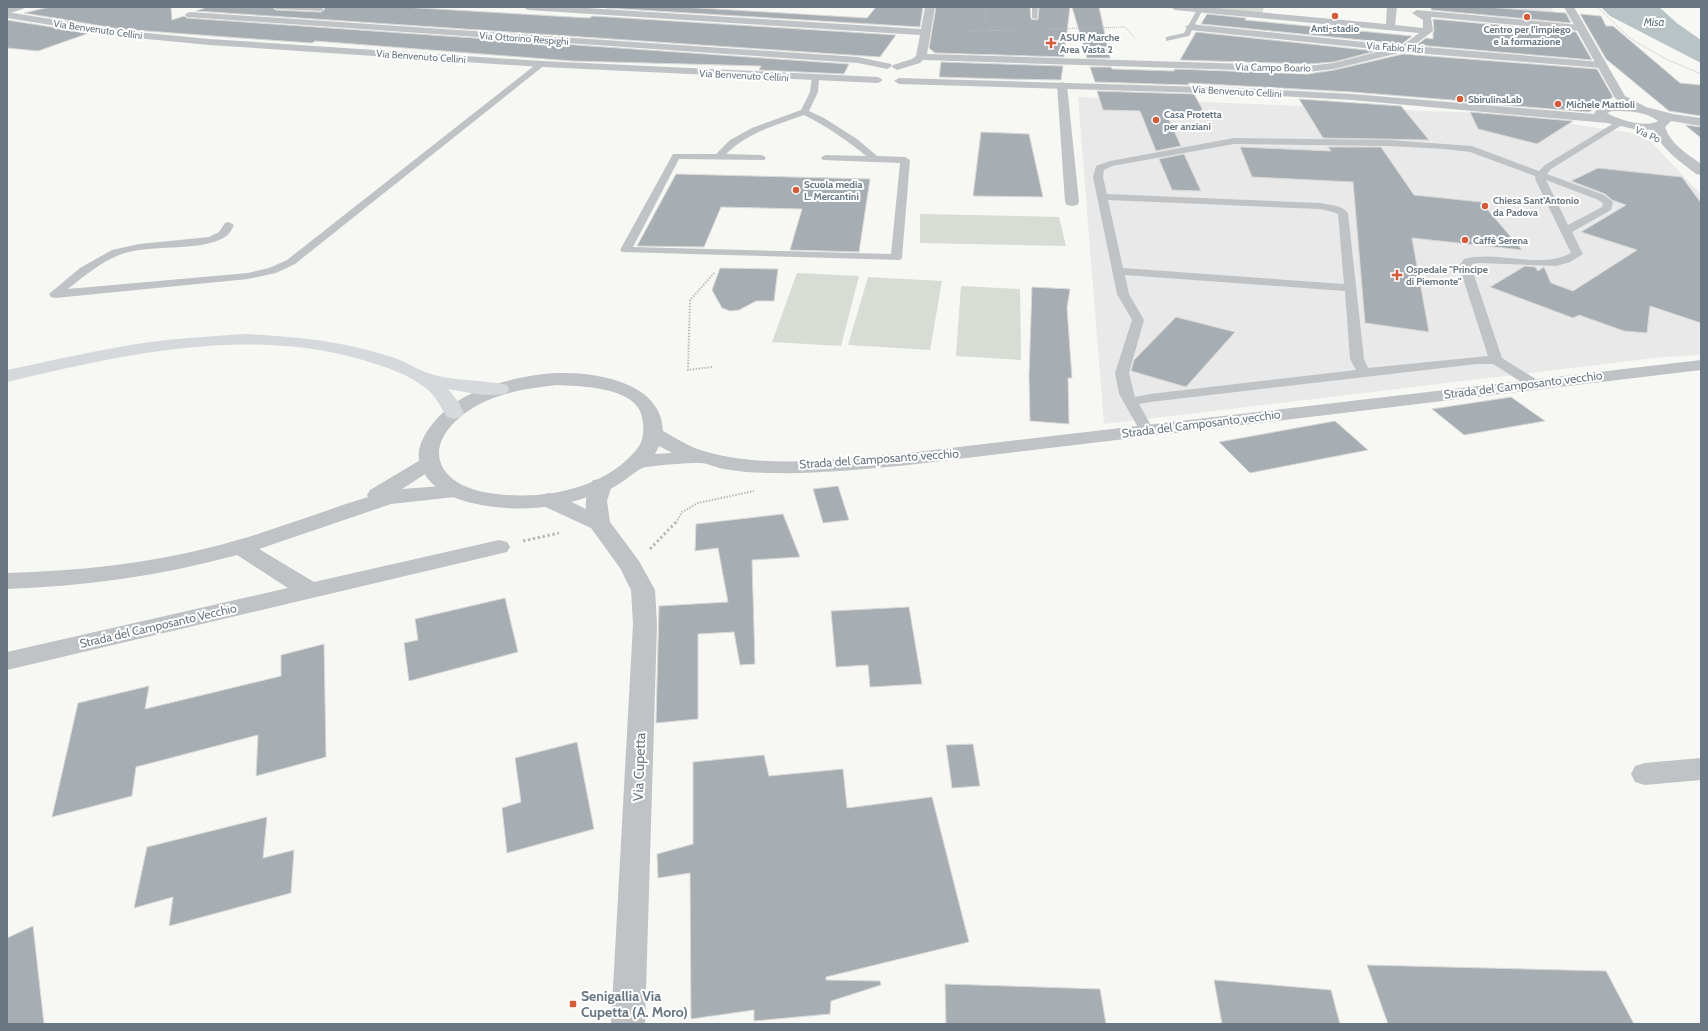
<svg xmlns="http://www.w3.org/2000/svg" width="1708" height="1031" font-family="Cabin,sans-serif">
	<style>
		.built { fill: #e8e9e8 }
		.green { fill: #d7dcd4 }
		.water { fill: #b8c3c6 }
		.building { fill: #a7aeb3; stroke: #d9d9d7 }
		.lines { fill: none; stroke-linecap: round; stroke-linejoin: round }
		.path-far2 { stroke: #b9bcbe; stroke-width: 1; stroke-dasharray: 1 1; stroke-linecap: butt }
		.path-far1 { stroke: #b9bcbe; stroke-width: 2; stroke-dasharray: 1.5 1.5; stroke-linecap: butt }
		.path { stroke: #b9bcbe; stroke-width: 3; stroke-dasharray: 2.5 2.5; stroke-linecap: butt }
		.service { fill: #bfc3c6; fill-rule: evenodd }
		.minor { fill: #bfc3c6; fill-rule: evenodd }
		.tertiary { fill: #bfc3c6; fill-rule: evenodd }
		.primary { fill: #d5d9dc; fill-rule: evenodd }
		.poi-dot { fill: #d45a38; stroke: #fff; stroke-width: 1.5 }
		.labels { text-anchor: middle; stroke-width: 4; stroke-linejoin: round; paint-order: stroke }
		.far-poi-label { font-size: 10px; font-weight: bold; fill: #697783; stroke: #fff; text-anchor: start }
		.far-street-label { font-size: 10px; fill: #697783; stroke: #fff }
		.far-water-label { font-size: 11px; font-style: italic; fill: #64787f; stroke: #fff }
		.street-label { font-size: 12px; fill: #697783; stroke: #fff }
		.near-street-label { font-size: 14px; fill: #697783; stroke: #fff }
		.near-poi-label { font-size: 14px; font-weight: bold; fill: #697783; stroke: #fff; text-anchor: start }
	</style>
	<rect width="100%" height="100%" fill="#f7f7f4"/>
	<g class="built">
		<polygon points="1487,7 1552,7 1553,12"/>
		<polygon points="1078,97 1505,114 1645,135 1701,195 1701,355 1664,357 1104,424"/>
	</g>
	<g class="green">
		<polygon points="1194,7 1264,7 1262,14"/>
		<polygon points="920,214 1059,217 1066,246 920,243"/>
		<polygon points="797,273 859,276 841,346 772,342"/>
		<polygon points="868,277 942,281 930,350 848,345"/>
		<polygon points="961,286 1020,289 1021,360 956,356"/>
	</g>
	<polygon class="water" points="1601,7 1659,7 1678,24 1701,40 1701,63 1610,16"/>
	<g class="building">
		<polygon points="49,7 171,7 172,20 184,16 187,18 849,64 844,74 759,70 761,66 572,61 315,41 312,43 240,38 120,29 24,13"/>
		<polygon points="207,7 272,7 276,10 321,12 325,9 323,7 403,7 589,18 593,16 896,35 880,57 196,11"/>
		<polygon points="607,7 682,7 867,18 876,7 923,7 920,27 606,8"/>
		<polygon points="936,7 1030,7 1031,19 1037,20 1038,19 1039,7 1070,7 1064,57 935,53 929,48"/>
		<polygon points="1072,7 1099,7 1110,58 1087,58"/>
		<polygon points="1431,7 1487,7 1566,13 1571,23 1431,10"/>
		<polygon points="1207,14 1246,18 1245,20 1412,36 1402,44 1201,24"/>
		<polygon points="1580,14 1601,16 1606,26 1613,26 1680,83 1701,85 1701,116 1669,111 1606,59"/>
		<polygon points="1433,19 1576,32 1592,60 1417,45 1426,38 1433,39 1433,33 1434,31"/>
		<polygon points="7,20 89,33 38,51 7,48"/>
		<polygon points="1196,32 1376,51 1334,62 1308,64 1180,60"/>
		<polygon points="1403,54 1597,69 1613,97 1589,112 1465,102 1464,101 1352,92 1188,83 1189,85 1095,82 1090,67 1111,67 1112,69 1174,71 1175,69 1308,74 1334,70"/>
		<polygon points="941,62 1063,66 1061,80 1004,79 939,77"/>
		<polygon points="1097,91 1194,94 1205,114 1166,113 1181,146 1156,151 1140,111 1103,110"/>
		<polygon points="1299,99 1401,106 1429,140 1323,138"/>
		<polygon points="1470,112 1573,121 1537,144 1478,129"/>
		<polygon points="1685,125 1701,127 1701,138"/>
		<polygon points="981,132 1029,134 1043,197 973,196"/>
		<polygon points="1240,147 1331,151 1328,147 1381,147 1414,195 1481,202 1522,250 1412,238 1429,332 1365,323 1353,182 1252,177"/>
		<polygon points="1184,154 1201,191 1172,190 1159,159"/>
		<polygon points="1598,168 1682,177 1701,203 1701,323 1650,306 1647,333 1624,331 1579,315 1573,318 1490,287 1525,266 1535,267 1538,271 1544,267 1551,283 1573,291 1637,250 1581,232 1626,205 1612,200 1605,194 1571,181"/>
		<polygon points="676,174 870,179 859,252 790,250 802,209 721,207 704,247 637,246"/>
		<polygon points="720,268 778,269 774,301 756,301 739,310 730,311 722,308 712,290"/>
		<polygon points="1032,287 1070,289 1067,308 1072,378 1068,378 1069,424 1030,421 1029,376"/>
		<polygon points="1176,317 1235,332 1186,387 1131,371 1134,360"/>
		<polygon points="1511,397 1545,421 1464,435 1432,409"/>
		<polygon points="1335,421 1368,450 1250,473 1219,442"/>
		<polygon points="838,486 849,520 823,523 813,489"/>
		<polygon points="783,514 800,557 752,560 755,664 740,665 734,632 698,634 698,719 656,723 659,606 728,602 718,548 695,551 696,524"/>
		<polygon points="505,598 518,652 409,681 404,643 418,640 415,619"/>
		<polygon points="909,607 922,684 870,687 868,665 836,667 831,611"/>
		<polygon points="324,644 326,757 256,776 258,735 136,767 132,796 52,817 78,703 149,686 145,709 281,676 281,655"/>
		<polygon points="577,742 594,829 507,853 502,808 521,802 515,758"/>
		<polygon points="973,744 980,786 952,788 946,745"/>
		<polygon points="764,755 769,776 843,769 847,808 932,797 969,942 826,977 826,980 880,981 881,985 831,1001 830,1014 754,1021 754,1010 691,1019 690,873 658,878 657,854 693,844 693,762"/>
		<polygon points="267,817 263,858 294,850 291,893 169,926 173,897 134,908 147,847"/>
		<polygon points="33,926 44,1024 7,1024 7,938"/>
		<polygon points="1367,965 1606,971 1634,1024 1388,1024"/>
		<polygon points="1214,980 1331,990 1340,1024 1222,1024"/>
		<polygon points="945,984 1100,989 1106,1024 946,1024"/>
	</g>
	<g class="lines">
		<g class="path-far2">
			<polyline points="986,7 985,21 993,31"/>
			<polyline points="1597,7 1631,39 1666,59 1701,74"/>
			<polyline points="1048,29 1125,27 1135,38"/>
			<polyline points="967,31 1020,30"/>
		</g>
		<g class="path-far1">
			<polyline points="712,367 688,370 690,300 715,272"/>
			<polyline points="676,523 682,512 698,503 754,491"/>
		</g>
		<g class="path">
			<polyline points="523,541 559,533"/>
			<polyline points="650,549 676,522"/>
		</g>
		<g class="service">
			<polygon points="273,7 320,7 324,9 321,11 276,9"/>
			<polygon points="1032,7 1038,7 1037,19 1032,18"/>
			<polygon points="1198,8 1203,9 1189,36 1166,41 1166,37 1184,33"/>
			<path d="M539 62H542L546 64 295 264 276 273 248 279 55 298 51 297 49 294 80 268 112 250 139 244 209 237 219 232 225 223 229 222 234 225C232 229 229 235 225 237 199 253 149 243 119 255 100 263 84 276 68 289L248 273 269 268 287 260Z"/>
			<path d="M812 77H815L819 79 818 92 809 111 824 118 857 139 877 156 905 157 910 160 902 258 900 260 622 252 620 250 673 154H716L730 140 752 128 801 110 810 92ZM804 115C826 126 847 140 866 156L826 155 823 156 821 158 823 160 900 163 891 254 633 247 679 159 764 160 766 158 764 156 761 155 726 154C747 133 776 125 804 115Z"/>
			<path d="M1619 120 1622 121 1623 123 1622 125 1551 169 1547 174 1604 195 1613 202 1611 210 1572 232 1583 254 1570 262 1556 266 1479 263 1472 264 1471 266 1502 358 1539 381 1541 384 1539 387H1529L1493 364H1477L1150 402 1139 404 1154 431 1152 434 1147 435 1142 434 1140 431 1119 394 1115 373 1132 320 1117 294 1093 177 1096 166 1110 161 1234 138 1389 140 1472 146 1539 171 1545 165ZM1234 144 1389 146 1444 149 1470 152 1535 176 1536 181 1571 253C1540 270 1498 250 1464 259L1459 266 1488 356 1368 368 1364 359 1348 213C1341 205 1330 205 1320 203L1107 194 1103 177 1104 170 1112 166ZM1546 180 1596 199 1603 203 1602 207 1568 225ZM1108 200 1320 209 1333 212 1338 214 1344 284 1123 268ZM1125 275 1345 291 1350 359 1356 370 1150 394 1135 397 1129 373 1144 320 1129 294Z"/>
		</g>
		<g class="minor">
			<polygon points="11,7 25,7 23,9 7,14 7,8"/>
			<polygon points="523,7 571,7 921,29 925,7 935,7 927,54 1308,66 1334,63 1384,50 1190,30 1185,27 1190,24 1402,46 1419,33 1175,10 1170,7 1204,7 1386,24 1387,7 1397,7 1395,25 1423,28 1423,20 1412,13 1417,10 1580,25 1585,28 1580,31 1431,17 1433,31 1413,46 1601,62 1606,65 1601,68 1403,52 1334,69 1308,72 923,60 920,63 897,70 892,67 893,65 912,59 916,56 920,35 528,10"/>
			<polygon points="190,12 858,57 891,64 892,66 887,69 858,63 187,17 185,15 187,13"/>
			<polygon points="1062,82 1067,85 1079,202 1077,205 1072,206 1067,205 1065,202 1057,85"/>
			<path d="M429 457 436 459 439 463 436 467 402 489 456 485 464 486 467 491 464 496 391 504 259 549 314 582 499 540 507 542 510 547 507 552 7 670V652L288 588 237 555C161 576 85 586 7 589V573C76 571 145 564 212 547 265 534 316 513 368 497L367 495 370 490 422 459Z"/>
			<path d="M601 479 609 480 612 485 607 501 610 522 639 561 655 590 657 624 645 1024H611L633 624 631 590 620 568 591 528 541 505 538 500 541 495 549 493 557 495 586 509C585 499 588 489 593 480Z"/>
			<polygon points="1701,758 1701,780 1645,785 1635,782 1631,774 1635,766 1645,763"/>
		</g>
		<g class="tertiary">
			<path d="M1564 7H1574L1625 96 1646 107 1673 114 1701 118V126L1671 121 1665 127C1670 144 1688 154 1701 164V175L1696 174C1681 162 1661 149 1654 130L1634 129 1607 123 1352 100 1240 94 899 84 894 81 899 78 1240 88 1352 94 1594 114 1596 110 1610 105 1624 104 1615 98ZM1612 111C1627 111 1646 111 1658 121 1647 128 1618 120 1607 113Z"/>
			<polygon points="7,12 126,31 209,39 542,61 878,77 883,80 878,83 542,67 209,45 126,37 7,18"/>
			<path d="M1701 360V370L908 465C864 469 819 474 774 473 758 473 741 472 724 469 717 468 708 463 700 463 685 463 661 465 646 467 638 468 629 478 622 482 615 487 607 491 599 493 558 509 515 513 472 503 452 498 431 489 422 469 415 455 420 442 428 430 437 417 448 407 461 399 486 384 528 374 558 373 596 372 662 382 663 431 677 439 691 448 707 452 771 470 843 458 908 453ZM557 385C580 386 629 387 640 411 642 415 642 420 643 423 644 431 643 442 637 449 605 489 544 500 496 494 431 487 418 440 476 406 501 392 529 388 557 385ZM659 446 672 453 655 454Z"/>
		</g>
		<path class="primary" d="M247 334C300 337 344 341 395 358 407 362 419 371 431 374 456 382 483 379 507 385L509 389 507 393C488 398 466 392 448 389L459 403 464 413 461 417 454 419 447 417C441 408 437 398 428 390 409 374 386 367 363 360 246 326 122 355 7 382V370C54 360 102 349 150 342 183 338 215 336 247 334Z"/>
	</g>
	<g class="poi-dot">
		<circle cx="1335" cy="16" r="4"/>
		<circle cx="1527" cy="17" r="4"/>
		<path d="M1049 37h4v4h4v4h-4v4h-4v-4h-4v-4h4z"/>
		<circle cx="1460" cy="99" r="4"/>
		<circle cx="1558" cy="104" r="4"/>
		<circle cx="1156" cy="120" r="4"/>
		<circle cx="796" cy="190" r="4"/>
		<circle cx="1485" cy="206" r="4"/>
		<circle cx="1465" cy="240" r="4"/>
		<path d="M1395 269h4v4h4v4h-4v4h-4v-4h-4v-4h4z"/>
		<rect x="569" y="1000" width="8" height="8" rx="2"/>
	</g>
	<g class="labels">
		<g class="far-poi-label">
			<text x="1335" y="32" text-anchor="middle">Anti-stadio</text>
			<text x="1527" y="33" text-anchor="middle">Centro per l'impiego<tspan x="1527" dy="12">e la formazione</tspan></text>
			<text x="1060" y="41">ASUR Marche<tspan x="1060" dy="12">Area Vasta 2</tspan></text>
			<text x="1468" y="103">SbirulinaLab</text>
			<text x="1566" y="108">Michele Mattioli</text>
			<text x="1164" y="118">Casa Protetta<tspan x="1164" dy="12">per anziani</tspan></text>
			<text x="804" y="188">Scuola media<tspan x="804" dy="12">L. Mercantini</tspan></text>
			<text x="1493" y="204">Chiesa Sant'Antonio<tspan x="1493" dy="12">da Padova</tspan></text>
			<text x="1473" y="244">Caffè Serena</text>
			<text x="1406" y="273">Ospedale "Principe<tspan x="1406" dy="12">di Piemonte"</tspan></text>
		</g>
		<g class="far-street-label">
			<text transform="translate(98 29) rotate(8)" y="4">Via Benvenuto Cellini</text>
			<text transform="translate(524 38) rotate(4)" y="4">Via Ottorino Respighi</text>
			<text transform="translate(1395 47) rotate(4)" y="4">Via Fabio Filzi</text>
			<text transform="translate(421 56) rotate(4)" y="4">Via Benvenuto Cellini</text>
			<text transform="translate(1273 67) rotate(1)" y="4">Via Campo Boario</text>
			<text transform="translate(744 75) rotate(3)" y="4">Via Benvenuto Cellini</text>
			<text transform="translate(1237 91) rotate(3)" y="4">Via Benvenuto Cellini</text>
			<text transform="translate(1648 134) rotate(24)" y="4">Via Po</text>
		</g>
		<g class="far-water-label">
			<text x="1654" y="26">Misa</text>
		</g>
		<g class="street-label">
			<text transform="translate(1523 385) rotate(-7)" y="4">Strada del Camposanto vecchio</text>
			<text transform="translate(1201 424) rotate(-7)" y="4">Strada del Camposanto vecchio</text>
			<text transform="translate(879 459) rotate(-4)" y="4">Strada del Camposanto vecchio</text>
			<text transform="translate(158 626) rotate(-13)" y="4">Strada del Camposanto Vecchio</text>
		</g>
		<g class="near-street-label">
			<text transform="translate(639 767) rotate(-88)" y="5">Via Cupetta</text>
		</g>
		<g class="near-poi-label">
			<text x="581" y="1001">Senigallia Via<tspan x="581" dy="16">Cupetta (A. Moro)</tspan></text>
		</g>
	</g>
	<rect width="1708" height="1031" fill="none" stroke="#697783" stroke-width="16"/>
</svg>
